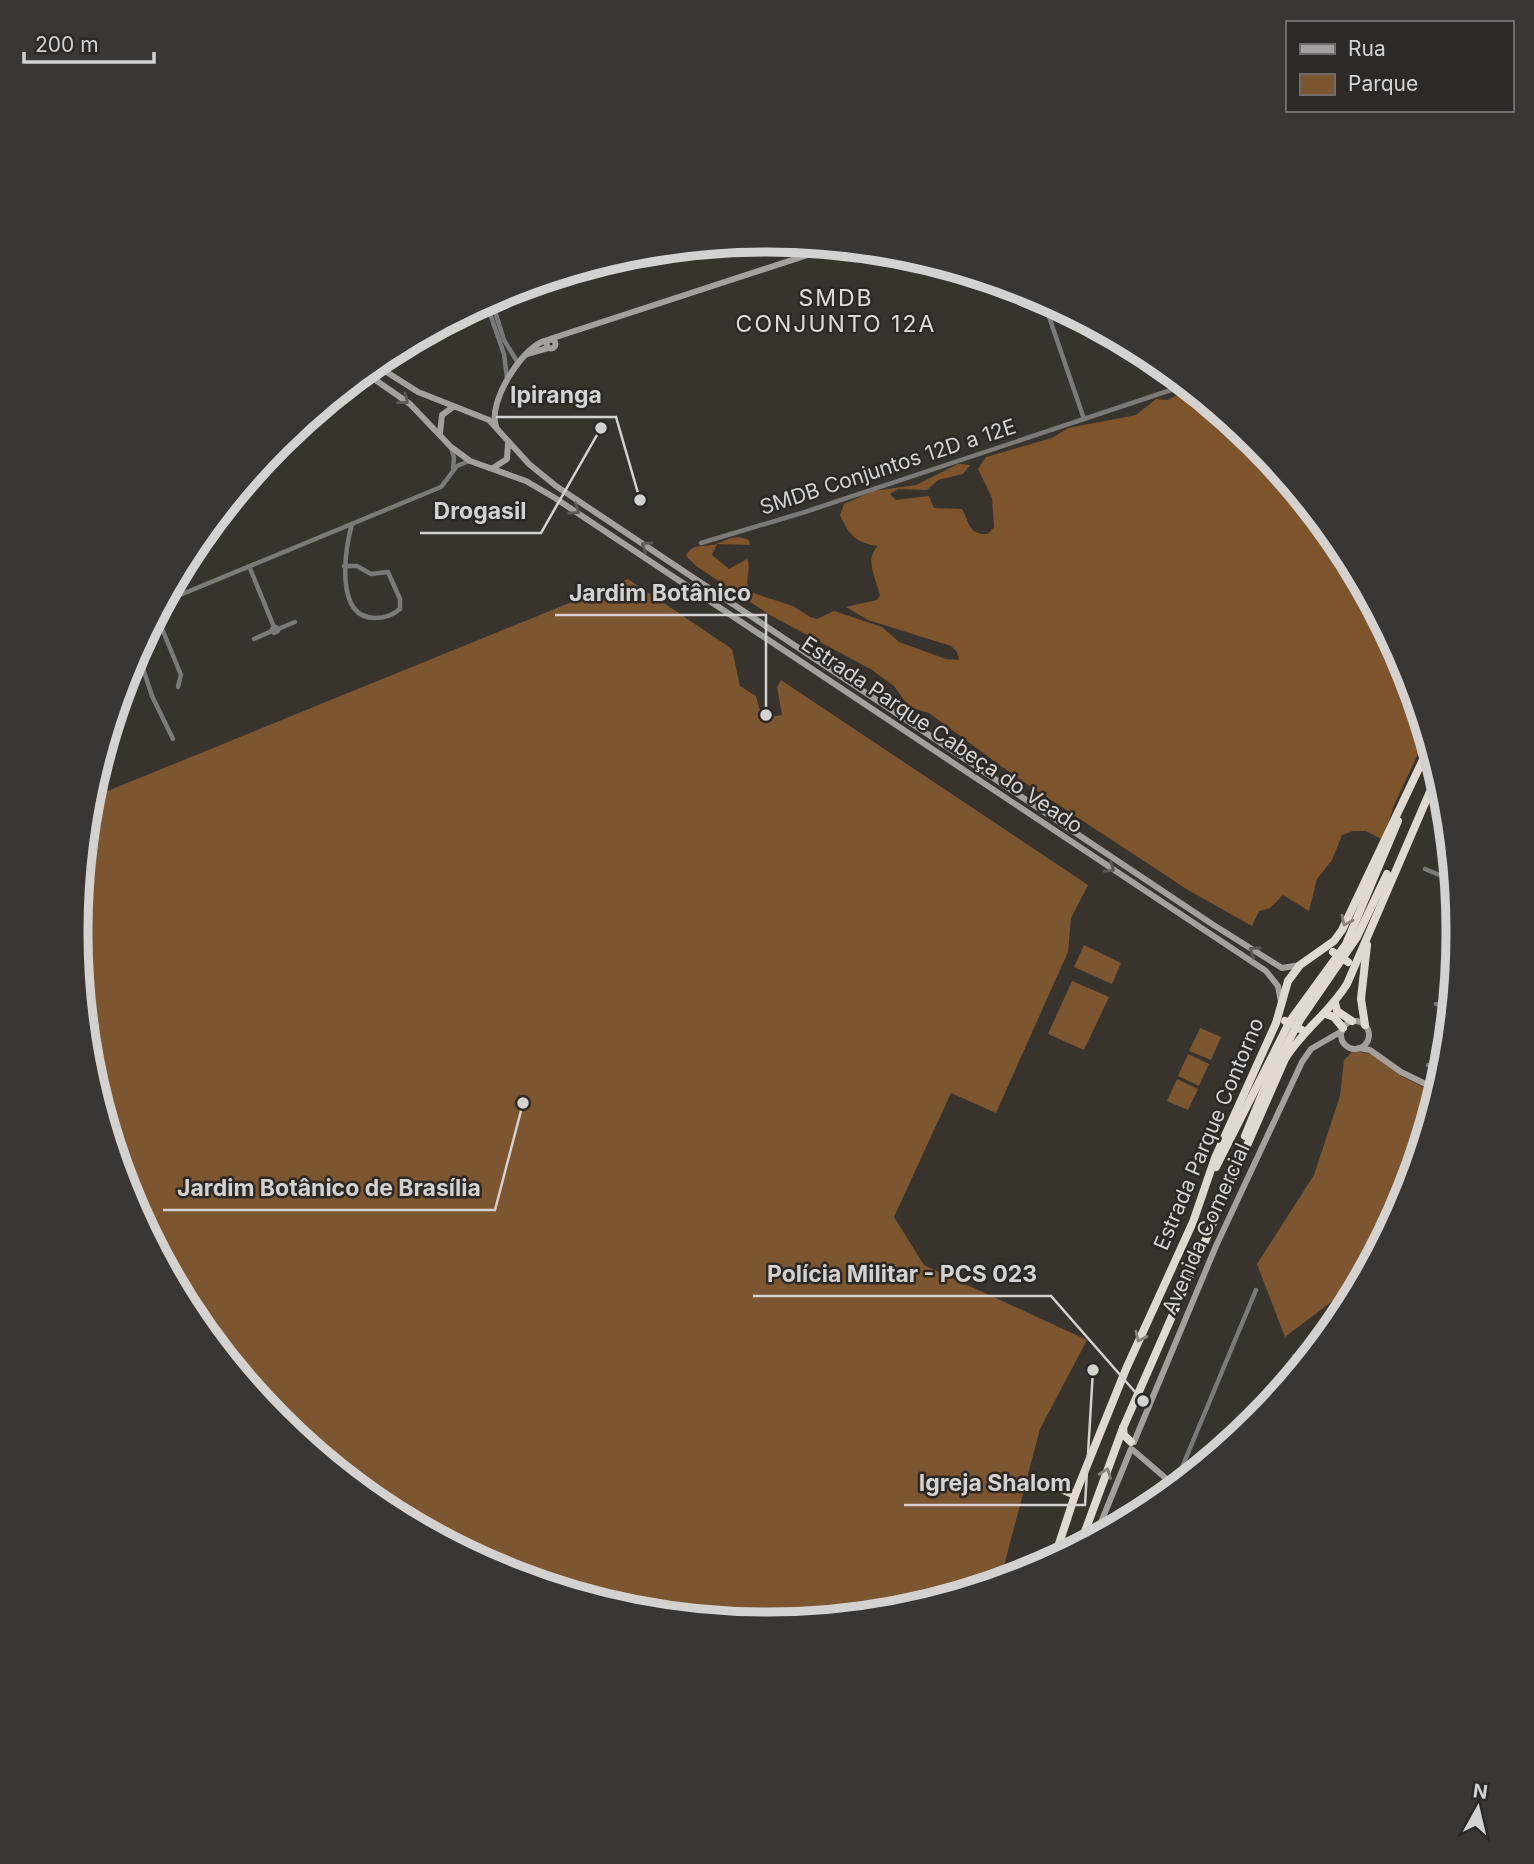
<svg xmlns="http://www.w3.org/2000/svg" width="1534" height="1864" font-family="Inter,sans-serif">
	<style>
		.green { fill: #7c5531 }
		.forest { fill: #7e542d }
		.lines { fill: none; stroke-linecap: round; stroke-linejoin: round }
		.street { stroke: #7d7977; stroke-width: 4.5 }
		.secondary { stroke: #a5a09c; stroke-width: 6 }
		.highway { stroke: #e0d9d2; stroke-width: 8 }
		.highway-bridge { stroke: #e0d9d2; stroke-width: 8 }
		.oneway { stroke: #5e5955 }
		.oneway2 { stroke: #88817c }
		.labels { text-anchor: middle; stroke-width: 5; stroke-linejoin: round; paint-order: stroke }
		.street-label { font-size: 21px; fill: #d5d1ce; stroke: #2f2925 }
		.neighbourhood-label { font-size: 23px; letter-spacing: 2px; fill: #e2dbd4; stroke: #2f2925 }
		.rim { fill: none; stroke: #d5d1ce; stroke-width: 9 }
		.leader { fill: none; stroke: #d5d1ce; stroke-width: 2.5 }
		.callout-dot { fill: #d5d1ce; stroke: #2f2925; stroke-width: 2.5 }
		.callout-label { font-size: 23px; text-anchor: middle; font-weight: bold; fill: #d5d1ce; stroke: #2f2925; stroke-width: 5; stroke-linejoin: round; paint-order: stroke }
	</style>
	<rect width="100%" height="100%" fill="#39332e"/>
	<g class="green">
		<polygon points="628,579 732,649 740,686 756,696 762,718 782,715 777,687 781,680 1088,885 1071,918 1068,952 996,1113 951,1093 894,1217 924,1265 1087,1340 1040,1429 1000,1581 902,1611 767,1624 632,1610 502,1571 382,1507 278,1421 192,1316 128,1196 88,1067 75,932 88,799"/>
		<polygon points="1084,945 1121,963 1112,984 1074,967"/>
		<polygon points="1072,981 1109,997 1084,1050 1048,1034"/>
		<polygon points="1200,1028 1221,1037 1211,1060 1189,1051"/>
		<polygon points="1353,1051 1371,1054 1401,1076 1437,1094 1406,1197 1363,1278 1285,1337 1257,1264 1314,1175 1340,1096 1344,1060"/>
		<polygon points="1188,1054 1209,1064 1199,1086 1178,1076"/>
		<polygon points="1177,1079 1198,1089 1188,1110 1167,1101"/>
	</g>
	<path class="forest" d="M1191 389 1256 443 1342 548 1406 668 1427 735 1394 805 1383 840 1366 831H1353L1342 835 1332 860 1317 879 1309 911 1283 895 1270 908 1259 911 1252 926 1188 890 1016 777 929 713 909 707 894 686 872 670 770 615 696 566 686 556C693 542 704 548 716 544 729 539 736 534 749 540L750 545 717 544 712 555 729 569 747 559C752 569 743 582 750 592L793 606 810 617 817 619 834 611 882 627 899 642 946 659 959 660 957 652 951 646 868 620 846 607 877 600 880 596C876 577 864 559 878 546 857 543 849 536 840 515L844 504 873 491 916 485 958 464 970 465 963 474 938 480 927 490 898 489 890 494 896 500 929 496 934 508 962 509C970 523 968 535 988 534L994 527 992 498 978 469 986 457 1052 438 1068 428 1136 415 1156 399 1167 400Z"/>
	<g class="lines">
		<g class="street">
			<polyline points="491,299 504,340 518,363"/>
			<polyline points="1043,299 1084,419"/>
			<polyline points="486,302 504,354 507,378"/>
			<polyline points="451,447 454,458 453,469"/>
			<polyline points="701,543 805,512 1186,385"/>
			<polyline points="249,566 274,627"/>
			<path d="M344 566H357L371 574 388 572 400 599V609C393 615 384 618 375 618 334 618 345 548 352 524"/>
			<polyline points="163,602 441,487 457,466 469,461"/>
			<polyline points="156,614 181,675 178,687"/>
			<polygon points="276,627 278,631 274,633 272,629"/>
			<polyline points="278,629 295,622"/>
			<polyline points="254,639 272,631"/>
			<polyline points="137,650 152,696 173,739"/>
			<polyline points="1425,869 1454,881"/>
			<polyline points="1436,1004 1451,1010"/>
			<polyline points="1428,1065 1444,1071"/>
			<polyline points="1331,1321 1334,1326"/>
			<polyline points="1294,1356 1299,1369"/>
			<polyline points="1173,1489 1256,1290"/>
		</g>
		<g class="secondary">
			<polyline points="550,339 832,247"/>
			<circle cx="551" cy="344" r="4.5"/>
			<polyline points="527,354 548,348"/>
			<polyline points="374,364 418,392 489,420 529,464 556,486 1212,924 1282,968 1300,965"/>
			<polyline points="364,372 410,404 451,447 470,461 526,481 555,498 1266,971 1278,986 1281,1002"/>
			<path d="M496 426C487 403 524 343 548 340"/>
			<polyline points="440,433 442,415 453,407"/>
			<polyline points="493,468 507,459 508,443"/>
			<circle cx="1355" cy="1035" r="14"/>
			<polyline points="1359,1048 1370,1050 1401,1072 1438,1090"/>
			<polyline points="1134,1442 1216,1246 1302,1062 1311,1049 1342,1031"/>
			<polyline points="1133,1450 1176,1487"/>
			<polyline points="1095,1537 1131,1449"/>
		</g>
		<g class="highway">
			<polyline points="1335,1003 1337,1011 1352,1021"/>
			<polyline points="1326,1014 1334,1017 1343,1028"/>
			<polyline points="1365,1025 1361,999 1367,945"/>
			<polyline points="1245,1136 1270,1075 1300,1020 1357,937 1387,874"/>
			<polyline points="1216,1167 1290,1021 1346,944 1398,821"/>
			<polyline points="1123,1428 1124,1435 1131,1442"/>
			<polyline points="1059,1488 1075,1495"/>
			<path d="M1080 1545 1123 1428 1285 1059C1302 1031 1329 1013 1347 984L1438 773"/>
			<polyline points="1054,1559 1075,1495 1126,1369 1193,1222 1215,1158 1276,1023 1288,981 1300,965 1334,941 1342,930 1430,745"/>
		</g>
		<g class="highway-bridge">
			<polyline points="1333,952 1348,962"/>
			<polyline points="1285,1021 1302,1030"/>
		</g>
	</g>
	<defs><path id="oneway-chevron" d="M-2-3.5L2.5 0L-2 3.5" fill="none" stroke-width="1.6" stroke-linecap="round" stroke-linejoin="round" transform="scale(1.75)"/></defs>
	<g class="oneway">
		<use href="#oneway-chevron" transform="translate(404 400) rotate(38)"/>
		<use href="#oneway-chevron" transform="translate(575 510) rotate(33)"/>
		<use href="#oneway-chevron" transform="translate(646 546) rotate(-146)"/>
		<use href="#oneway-chevron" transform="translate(1110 868) rotate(34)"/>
		<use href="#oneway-chevron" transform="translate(1254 951) rotate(-147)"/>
	</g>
	<g class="oneway2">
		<use href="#oneway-chevron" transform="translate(1346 921) rotate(116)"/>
		<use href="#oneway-chevron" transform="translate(1140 1337) rotate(115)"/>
		<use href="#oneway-chevron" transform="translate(1106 1473) rotate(-70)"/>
	</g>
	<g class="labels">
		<g class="street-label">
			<text transform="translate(888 467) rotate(-18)" y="7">SMDB Conjuntos 12D a 12E</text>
			<text transform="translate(942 735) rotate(34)" y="7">Estrada Parque Cabeça do Veado</text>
			<text transform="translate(1209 1134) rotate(-67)" y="7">Estrada Parque Contorno</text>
			<text transform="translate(1206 1229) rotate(-66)" y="7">Avenida Comercial</text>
		</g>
		<g class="neighbourhood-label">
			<text x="836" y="306">SMDB<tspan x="836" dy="26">CONJUNTO 12A</tspan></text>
		</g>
	</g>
	<path d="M0 0H1534V1864H0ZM767 252H767A679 679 0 0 1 1446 931V933A679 679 0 0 1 767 1612H767A679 679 0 0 1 88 933V931A679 679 0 0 1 767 252Z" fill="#3c3633" fill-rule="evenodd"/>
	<path class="rim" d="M767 252H767A679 679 0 0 1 1446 931V933A679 679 0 0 1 767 1612H767A679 679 0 0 1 88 933V931A679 679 0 0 1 767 252Z"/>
	<path class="leader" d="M640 500L616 417H496M601 428L541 533H420M766 715L766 615H555M523 1103L495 1210H163M1143 1401L1051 1296H753M1093 1370L1085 1505H904"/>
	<g class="callout-dot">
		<circle cx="640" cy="500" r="7"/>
		<circle cx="601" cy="428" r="7"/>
		<circle cx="766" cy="715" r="7"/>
		<circle cx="523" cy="1103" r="7"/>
		<circle cx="1143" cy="1401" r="7"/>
		<circle cx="1093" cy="1370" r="7"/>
	</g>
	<g class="callout-label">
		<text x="556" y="403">Ipiranga</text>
		<text x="480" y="519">Drogasil</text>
		<text x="660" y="601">Jardim Botânico</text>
		<text x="329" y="1196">Jardim Botânico de Brasília</text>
		<text x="902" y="1282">Polícia Militar - PCS 023</text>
		<text x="995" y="1491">Igreja Shalom</text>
	</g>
	<rect x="1286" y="21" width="228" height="91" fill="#2f2925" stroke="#716c69" stroke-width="2"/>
	<rect x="1300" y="44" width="35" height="10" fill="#a5a09c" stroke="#716c69" stroke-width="2"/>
	<text x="1348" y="56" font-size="21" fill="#d5d1ce">Rua</text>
	<rect x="1300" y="74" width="35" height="21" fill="#7c5531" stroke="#716c69" stroke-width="2"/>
	<text x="1348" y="91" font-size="21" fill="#d5d1ce">Parque</text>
	<g transform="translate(1478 1808) rotate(8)" stroke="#2f2925" stroke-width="5" paint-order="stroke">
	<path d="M0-5L12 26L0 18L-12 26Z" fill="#d5d1ce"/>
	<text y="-10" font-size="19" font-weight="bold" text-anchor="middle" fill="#d5d1ce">N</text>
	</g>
	<path d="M24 52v10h130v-10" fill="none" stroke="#d5d1ce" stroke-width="3.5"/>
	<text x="35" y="52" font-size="21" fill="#d5d1ce" stroke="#2f2925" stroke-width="5" paint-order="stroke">200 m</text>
</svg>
